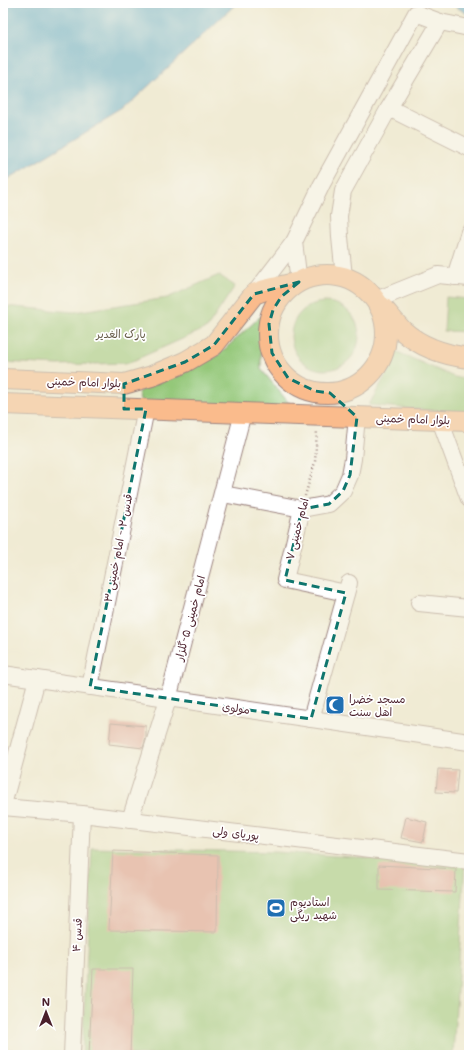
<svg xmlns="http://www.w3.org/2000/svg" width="472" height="1058" font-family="Mali,'Playpen Sans Arabic',sans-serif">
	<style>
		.green { fill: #94c879; stroke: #6f7452 }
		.water { fill: #58aad3; stroke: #51647f }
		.building { fill: #dd9287 }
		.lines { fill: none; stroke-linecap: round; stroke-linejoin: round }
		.minor-casing { stroke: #9d8580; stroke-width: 18 }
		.major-casing { stroke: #9d8580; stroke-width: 22 }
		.path { stroke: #9d8580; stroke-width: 2.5; stroke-dasharray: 1 3; stroke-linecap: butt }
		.minor { stroke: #fff; stroke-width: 16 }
		.major { stroke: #fabb8c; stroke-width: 20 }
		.marked { fill: none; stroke: #0f766e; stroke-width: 3; stroke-dasharray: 8 5; stroke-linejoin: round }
		.labels { text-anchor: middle; stroke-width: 3.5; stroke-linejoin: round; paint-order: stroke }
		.park-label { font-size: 11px; fill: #645a46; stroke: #fff }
		.street-label { font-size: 11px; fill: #4a1f2b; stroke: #fff }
		.poi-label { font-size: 11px; fill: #4a1f2b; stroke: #fff; text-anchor: start }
	</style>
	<rect width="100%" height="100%" fill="#fff"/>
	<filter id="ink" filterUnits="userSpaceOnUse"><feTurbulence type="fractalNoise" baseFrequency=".025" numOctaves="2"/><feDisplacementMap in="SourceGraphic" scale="8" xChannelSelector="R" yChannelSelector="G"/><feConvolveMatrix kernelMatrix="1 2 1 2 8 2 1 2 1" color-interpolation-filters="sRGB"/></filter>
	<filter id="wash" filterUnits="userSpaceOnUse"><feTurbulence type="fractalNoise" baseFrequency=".012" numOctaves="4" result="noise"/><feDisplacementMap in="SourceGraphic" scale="16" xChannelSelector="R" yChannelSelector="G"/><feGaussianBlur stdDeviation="0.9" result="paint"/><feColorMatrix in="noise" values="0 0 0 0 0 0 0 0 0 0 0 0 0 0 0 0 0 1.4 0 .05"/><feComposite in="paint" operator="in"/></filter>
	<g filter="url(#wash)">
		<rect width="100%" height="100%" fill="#f0ebd4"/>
		<g class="green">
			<polygon points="219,275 235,286 207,328 128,363 58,365 3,362 3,306 74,312 167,298"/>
			<polygon points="446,297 469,299 469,332 444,331"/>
			<circle cx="325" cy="336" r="34"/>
			<polygon points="261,316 266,320 261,344 261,369 293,408 141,404 138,392 216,357"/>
			<polygon points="393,350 454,377 469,379 469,414 369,405 389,369"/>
			<polygon points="92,848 275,852 465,864 453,1055 82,1055"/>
		</g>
		<g class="water">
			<polygon points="3,3 237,3 123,110 3,182"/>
			<polygon points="450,3 469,3 469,15"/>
		</g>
		<g id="blocks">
			<g class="building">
				<polygon points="111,723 146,726 146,738 143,748 109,744"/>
				<polygon points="438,769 458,770 456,793 436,792"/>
				<polygon points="406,817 427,822 423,842 401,838"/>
				<polygon points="113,851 218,855 217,932 109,930"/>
				<polygon points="379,865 456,869 455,892 379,890"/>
				<polygon points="93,969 133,969 130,1055 89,1055"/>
			</g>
		</g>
	</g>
	<g filter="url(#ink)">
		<use href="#blocks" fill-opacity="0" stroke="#9d8580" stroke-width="1"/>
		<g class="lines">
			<defs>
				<g id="minor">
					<polyline points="389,108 469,148"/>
					<polyline points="344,277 340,237 339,216 343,191 389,108 440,22"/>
					<polyline points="455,277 469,232"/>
					<polyline points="299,282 294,242 322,184 416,13 440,22 469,28"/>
					<polyline points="254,294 294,242"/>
					<polyline points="376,300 438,275 469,278"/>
					<polyline points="440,420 469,499"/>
					<polyline points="223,494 302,509 329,504 343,491 350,475 353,459 357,417"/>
					<polyline points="302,509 285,580 346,593"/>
					<polyline points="419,603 469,608"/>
					<polyline points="3,674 469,742"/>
					<polyline points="90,687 146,409"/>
					<polyline points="311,719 349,583"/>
					<polyline points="3,805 37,679"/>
					<polyline points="3,807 82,814 469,861"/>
					<polyline points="130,820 168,699 243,413"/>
					<polyline points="72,1055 82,814"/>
				</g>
				<g id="major">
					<circle cx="327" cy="334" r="59"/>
					<path d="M382 307C389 315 396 324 403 331 422 348 445 355 469 358"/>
					<polyline points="3,379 124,384 152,376 185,362 214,345 254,294 265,290 295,283"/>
					<polyline points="3,404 243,413 469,421"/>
				</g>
			</defs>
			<use href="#minor" class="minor-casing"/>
			<use href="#major" class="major-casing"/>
			<polyline class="path" points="305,496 315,462 317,430"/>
			<use href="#minor" class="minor"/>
			<use href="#major" class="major"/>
		</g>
	</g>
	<path d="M0 0H472V1058H0ZM299 282 281 297 273 310 269 324 272 353 288 378 315 391 330 393 357 417 350 475 343 491 329 504 302 509 285 580 346 593 311 719 90 687 146 409H124V384L185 362 214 345 254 294Z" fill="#f0ebd4" fill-opacity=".55" fill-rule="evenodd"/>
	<path class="marked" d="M299 282 281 297 273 310 269 324 272 353 288 378 315 391 330 393 357 417 350 475 343 491 329 504 302 509 285 580 346 593 311 719 90 687 146 409H124V384L185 362 214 345 254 294Z"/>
	<defs>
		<symbol id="mosque-square" viewBox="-11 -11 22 22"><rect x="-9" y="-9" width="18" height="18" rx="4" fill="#1f6fb2" stroke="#fff"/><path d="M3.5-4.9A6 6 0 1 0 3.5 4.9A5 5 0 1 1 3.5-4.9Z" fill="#fff"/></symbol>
		<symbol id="stadium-square" viewBox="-11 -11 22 22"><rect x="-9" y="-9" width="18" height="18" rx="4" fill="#1f6fb2" stroke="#fff"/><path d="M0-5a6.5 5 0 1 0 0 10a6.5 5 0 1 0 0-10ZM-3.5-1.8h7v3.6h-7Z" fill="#fff"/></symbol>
	</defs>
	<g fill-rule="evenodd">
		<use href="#mosque-square" x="324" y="694" width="22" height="22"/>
		<use href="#stadium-square" x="265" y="897" width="22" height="22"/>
	</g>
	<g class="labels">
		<g class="park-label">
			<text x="121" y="338">پارک الغدیر</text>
		</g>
		<g class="street-label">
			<text transform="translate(84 382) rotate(2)" y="4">بلوار امام خمینی</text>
			<text transform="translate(413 419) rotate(2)" y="4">بلوار امام خمینی</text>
			<text transform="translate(297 529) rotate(-76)" y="4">امام خمینی ۷</text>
			<text transform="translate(118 548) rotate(-79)" y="4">قدس ۲ - امام خمینی ۳</text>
			<text transform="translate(190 618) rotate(-75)" y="4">امام خمینی ۵-گلزار</text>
			<text transform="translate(236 708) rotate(8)" y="4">مولوی</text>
			<text transform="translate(236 833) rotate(7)" y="4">پوریای ولی</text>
			<text transform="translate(77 935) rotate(-87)" y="4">قدس ۴</text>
		</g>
		<g class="poi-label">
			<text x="349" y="703">مسجد خضرا<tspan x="349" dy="13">اهل سنت</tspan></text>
			<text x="290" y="906">استادیوم<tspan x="290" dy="13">شهید ریگی</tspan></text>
		</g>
	</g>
	<rect width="472" height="1058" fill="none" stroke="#fff" stroke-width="16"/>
	<g transform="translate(46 1012)" stroke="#ffffff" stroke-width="3" paint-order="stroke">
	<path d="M0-3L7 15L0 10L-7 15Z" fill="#4a1f2b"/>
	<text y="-6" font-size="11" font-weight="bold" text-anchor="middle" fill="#4a1f2b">N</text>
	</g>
</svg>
